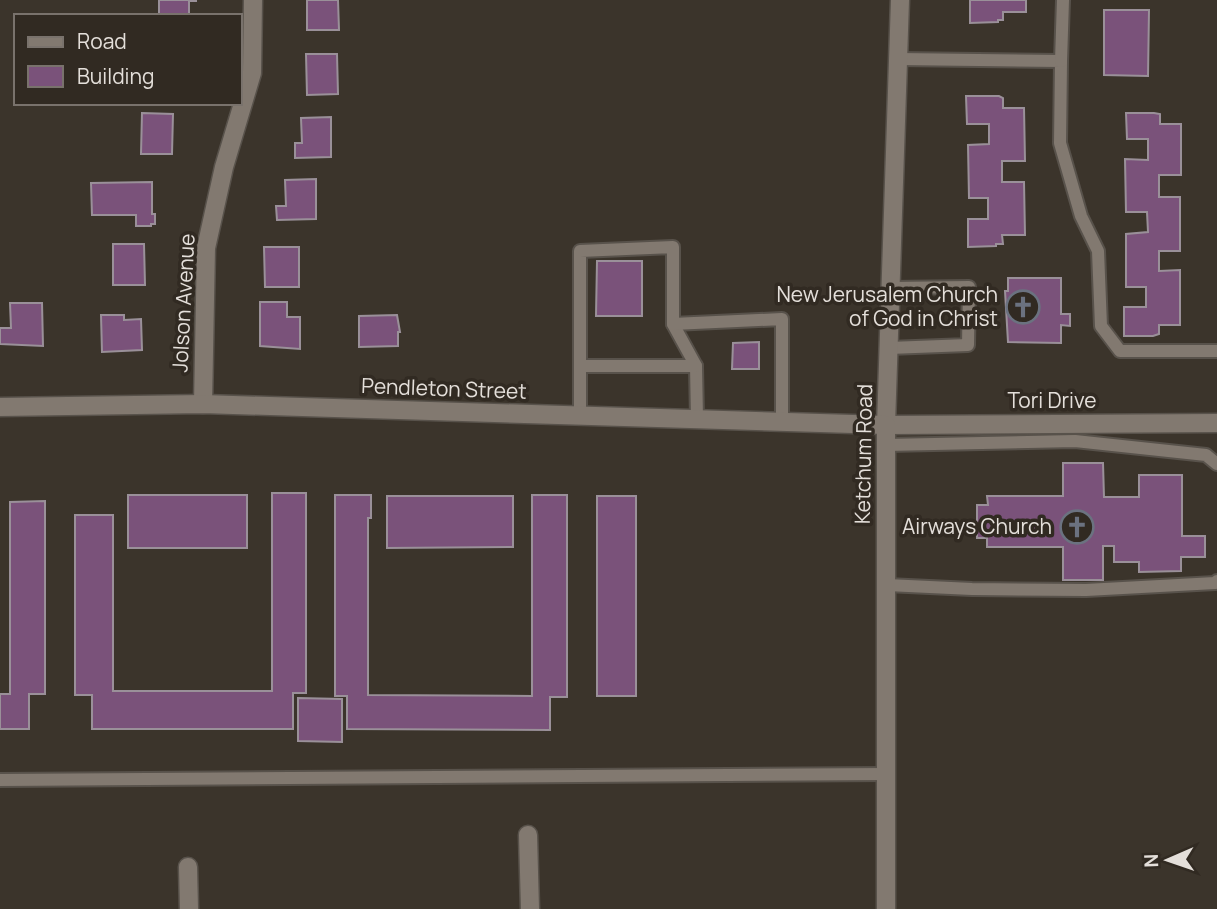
<svg xmlns="http://www.w3.org/2000/svg" width="1217" height="909" font-family="Manrope,sans-serif">
	<style>
		.building { fill: #7a527a; stroke: #9a9099; stroke-width: 2 }
		.lines { fill: none; stroke-linecap: round; stroke-linejoin: round }
		.lane-casing { stroke: #58524b; stroke-width: 16 }
		.street-casing { stroke: #58524b; stroke-width: 21 }
		.secondary-casing { stroke: #58524b; stroke-width: 21 }
		.lane { stroke: #827970; stroke-width: 12 }
		.street { stroke: #827970; stroke-width: 18 }
		.secondary { stroke: #827970; stroke-width: 18 }
		.labels { text-anchor: middle; stroke-width: 7; stroke-linejoin: round; paint-order: stroke }
		.poi-label { font-size: 21px; fill: #e4dfda; stroke: #312a22; text-anchor: end }
		.street-label { font-size: 21px; fill: #e4dfda; stroke: #312a22 }
	</style>
	<rect width="100%" height="100%" fill="#3b342b"/>
	<g class="building">
		<polygon points="159,0 196,0 196,1 189,1 189,16 159,16"/>
		<polygon points="307,0 338,0 339,30 307,30"/>
		<polygon points="970,0 1026,0 1026,12 1003,12 1003,20 998,20 998,22 970,23"/>
		<polygon points="1104,10 1149,10 1148,76 1104,75"/>
		<polygon points="306,54 337,54 338,94 307,95"/>
		<polygon points="966,96 999,96 1003,98 1003,108 1024,108 1025,161 1002,161 1002,182 1024,182 1025,235 1002,235 1003,244 996,244 996,246 968,247 968,219 988,219 988,198 969,198 968,145 989,144 989,124 967,124"/>
		<polygon points="142,113 173,114 172,154 141,154"/>
		<polygon points="1126,113 1154,113 1160,114 1160,124 1181,124 1181,175 1159,175 1159,197 1180,197 1180,251 1159,251 1159,271 1180,270 1180,325 1159,325 1159,334 1153,336 1124,336 1124,307 1146,307 1146,287 1126,287 1126,234 1148,232 1147,212 1126,212 1125,159 1148,160 1148,139 1127,139"/>
		<polygon points="331,117 331,157 295,158 295,143 302,143 301,118"/>
		<polygon points="316,179 316,219 277,220 276,206 286,206 285,180"/>
		<polygon points="152,182 152,214 155,214 155,224 151,224 151,226 136,226 136,215 92,215 91,183"/>
		<polygon points="113,244 144,244 145,285 113,285"/>
		<polygon points="264,247 299,247 299,287 265,287"/>
		<polygon points="597,261 642,261 642,316 596,316"/>
		<polygon points="1008,278 1061,278 1061,314 1070,314 1070,326 1061,325 1061,343 1008,342 1005,291 1008,291"/>
		<polygon points="260,302 287,302 287,317 300,317 300,349 260,346"/>
		<polygon points="10,303 42,303 43,346 0,344 0,328 11,328"/>
		<polygon points="101,315 124,315 124,320 141,319 142,350 102,352"/>
		<polygon points="397,315 400,332 398,332 398,346 359,347 359,316"/>
		<polygon points="759,342 759,369 732,369 733,343"/>
		<polygon points="1063,463 1103,463 1104,497 1139,497 1139,475 1182,475 1182,536 1205,536 1205,557 1181,557 1181,571 1139,572 1139,562 1114,562 1114,546 1103,546 1103,580 1063,580 1063,547 987,547 987,538 977,538 977,505 988,505 987,496 1063,496"/>
		<polygon points="272,493 306,493 306,693 293,693 293,729 92,729 92,695 75,695 75,515 113,515 113,691 272,691"/>
		<rect x="128" y="495" width="119" height="53"/>
		<polygon points="335,495 371,495 371,518 368,518 368,695 532,696 532,495 567,495 567,697 550,697 550,730 347,729 347,696 335,696"/>
		<polygon points="387,496 513,496 513,547 387,548"/>
		<rect x="597" y="496" width="39" height="200"/>
		<polygon points="45,501 45,694 29,694 29,729 0,729 0,694 10,694 10,502"/>
		<polygon points="298,698 342,699 342,742 298,741"/>
	</g>
	<g class="lines">
		<defs>
			<g id="lane">
				<polyline points="898,59 1061,61 1060,143 1081,216 1098,251 1101,326 1120,351 1217,351"/>
				<polyline points="1061,61 1063,0"/>
				<polyline points="673,324 696,366 697,419"/>
				<polyline points="889,348 968,345 969,287 891,288"/>
				<polyline points="580,366 696,366"/>
				<polyline points="580,416 580,251 673,247 673,324 782,319 782,422"/>
				<polyline points="886,445 1075,441 1206,455 1217,464"/>
				<polyline points="887,585 972,589 1086,590 1215,583 1217,581"/>
				<polyline points="0,780 887,774"/>
			</g>
			<g id="street">
				<polyline points="900,0 886,425 1217,423"/>
				<polyline points="203,404 206,248 224,167 252,73 253,0"/>
				<polyline points="528,835 530,909"/>
				<polyline points="188,867 189,909"/>
			</g>
			<polyline id="secondary" points="0,407 203,404 886,425 886,909"/>
		</defs>
		<use href="#lane" class="lane-casing"/>
		<use href="#street" class="street-casing"/>
		<use href="#secondary" class="secondary-casing"/>
		<use href="#lane" class="lane"/>
		<use href="#street" class="street"/>
		<use href="#secondary" class="secondary"/>
	</g>
	<defs>
		<symbol id="church-ring" viewBox="-11 -11 22 22"><circle r="9.5" fill="#312a22" stroke="#6b7280" stroke-width="1.5"/><path d="M-1.2-6h2.4v3.5h3.3v2.4h-3.3V6h-2.4V-.1h-3.3v-2.4h3.3Z" fill="#6b7280"/></symbol>
	</defs>
	<g fill-rule="evenodd">
		<use href="#church-ring" x="1004" y="288" width="38" height="38"/>
		<use href="#church-ring" x="1058" y="508" width="38" height="38"/>
	</g>
	<g class="labels">
		<g class="poi-label">
			<text x="998" y="302">New Jerusalem Church<tspan x="998" dy="24">of God in Christ</tspan></text>
			<text x="1052" y="534">Airways Church</text>
		</g>
		<g class="street-label">
			<text transform="translate(184 303) rotate(-87)" y="7">Jolson Avenue</text>
			<text transform="translate(444 389) rotate(2)" y="7">Pendleton Street</text>
			<text x="1052" y="408">Tori Drive</text>
			<text transform="translate(864 454) rotate(-89)" y="7">Ketchum Road</text>
		</g>
	</g>
	<rect x="14" y="14" width="228" height="91" fill="#312a22" stroke="#79726c" stroke-width="2"/>
	<rect x="28" y="37" width="35" height="10" fill="#827970" stroke="#79726c" stroke-width="2"/>
	<text x="77" y="49" font-size="21" fill="#e4dfda">Road</text>
	<rect x="28" y="66" width="35" height="21" fill="#7a527a" stroke="#79726c" stroke-width="2"/>
	<text x="77" y="84" font-size="21" fill="#e4dfda">Building</text>
	<g transform="translate(1168 860) rotate(268)" stroke="#312a22" stroke-width="5" paint-order="stroke">
	<path d="M0-5L12 26L0 18L-12 26Z" fill="#e4dfda"/>
	<text y="-10" font-size="19" font-weight="bold" text-anchor="middle" fill="#e4dfda">N</text>
	</g>
</svg>
